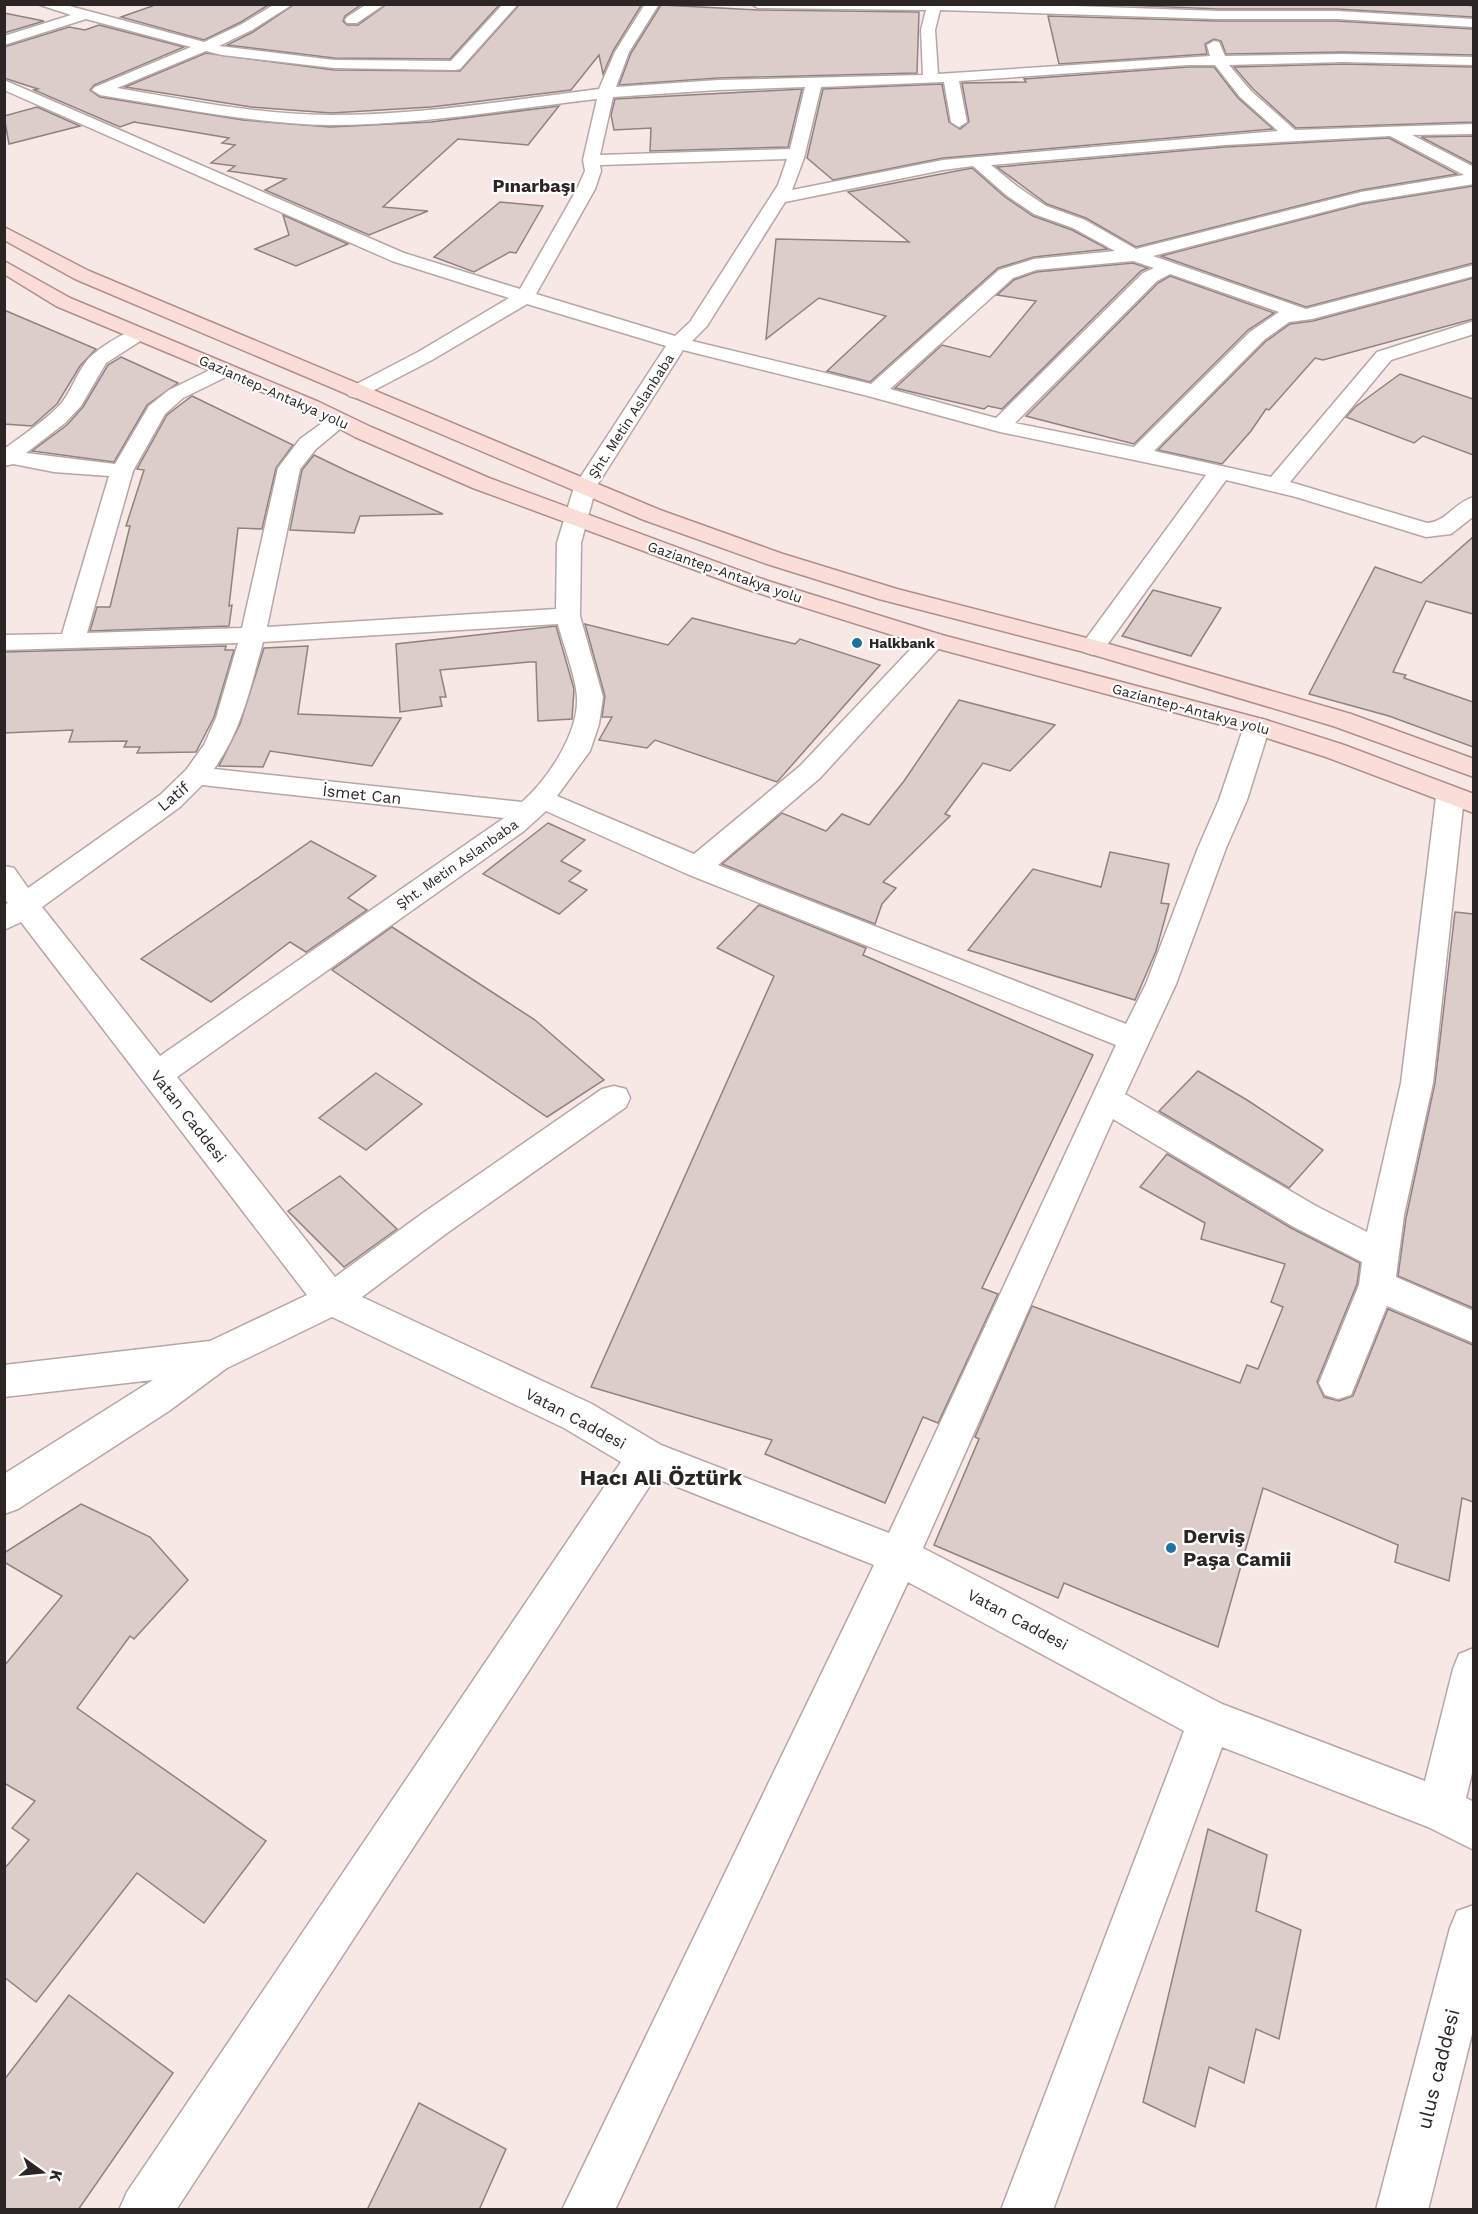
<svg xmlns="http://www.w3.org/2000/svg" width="1478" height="2214" font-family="'Work Sans',sans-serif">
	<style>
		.building { fill: #dccdca; stroke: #90827f; stroke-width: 1.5 }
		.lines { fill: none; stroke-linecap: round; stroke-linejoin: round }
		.minor-casing { stroke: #b6a7a5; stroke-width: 3 }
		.major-casing { stroke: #af8e89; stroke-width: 3 }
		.minor { fill: #fff; fill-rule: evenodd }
		.major { fill: #faddd9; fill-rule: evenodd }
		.poi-dot { fill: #1d73a2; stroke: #fff; stroke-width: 2 }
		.labels { text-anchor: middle; stroke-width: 4.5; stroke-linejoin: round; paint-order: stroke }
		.far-street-label { font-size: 14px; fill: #2b2524; stroke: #fff }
		.far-poi-label { font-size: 14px; font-weight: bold; fill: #2b2524; stroke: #fff; text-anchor: start }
		.street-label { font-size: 16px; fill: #2b2524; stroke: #fff }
		.far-district-label { font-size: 18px; font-weight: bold; fill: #2b2524; stroke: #fff }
		.near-poi-label { font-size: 20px; font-weight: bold; fill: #2b2524; stroke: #fff; text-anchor: start }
		.near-street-label { font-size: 20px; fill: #2b2524; stroke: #fff }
		.district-label { font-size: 22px; font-weight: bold; fill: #2b2524; stroke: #fff }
	</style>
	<rect width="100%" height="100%" fill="#f7e7e5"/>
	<g class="building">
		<polygon points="158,4 270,4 241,22 204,40 121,17"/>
		<polygon points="295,4 362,4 345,16 343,21 347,25 358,25 387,4 500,4 450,59 334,58 227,45 253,32"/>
		<polygon points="520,4 642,4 613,51 603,74 599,55 571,90 431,107 331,113 251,107 125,87 206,53 334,70 460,71"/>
		<polygon points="1097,4 1465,5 1473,6 1473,17 1337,9 1218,9"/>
		<polygon points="661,5 759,10 919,12 917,73 718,78 619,85 631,53"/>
		<polygon points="4,13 44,21 4,33"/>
		<polygon points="1048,16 1218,21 1337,21 1473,29 1473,55 1343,52 1226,54 1221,41 1214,39 1205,44 1207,54 1059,64"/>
		<polygon points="99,25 184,47 94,85 90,90 100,97 243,120 330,127 431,122 559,106 528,145 458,139 383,207 428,211 369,235 265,190 286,179 228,171 235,166 211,163 235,145 222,143 229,138 134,122 120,127 34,90 38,89 4,78 4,47 69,27 85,30"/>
		<polygon points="1343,64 1473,67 1473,122 1296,128 1253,89 1234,67"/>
		<polygon points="1188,67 1214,67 1238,98 1273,129 943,158 833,180 807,158 823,89 942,84 949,122 960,129 969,122 962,83 1026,82 1024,79"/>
		<polygon points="802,89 788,147 650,151 651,128 614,130 611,115 615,99"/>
		<polygon points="37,107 80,126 9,144 4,116"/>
		<polygon points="1473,136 1473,164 1421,137"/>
		<polygon points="1389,138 1457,174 1361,190 1136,247 1086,218 1047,204 997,167 1225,147"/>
		<polygon points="972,168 1005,197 1033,216 1072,230 1108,249 1034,257 998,268 870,382 827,371 886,316 819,298 766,339 776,239 909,242 848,192"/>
		<polygon points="1473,186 1473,263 1306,307 1161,256 1362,204"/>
		<polygon points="500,202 543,206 516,253 510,252 474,272 434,257"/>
		<polygon points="283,215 348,244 296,266 255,249 289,235"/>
		<polygon points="1133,263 1148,268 1141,271 1002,409 988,406 984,409 895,388 942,345 990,357 1036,301 997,295 1014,280 1036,272"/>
		<polygon points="1170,276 1274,313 1248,330 1134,444 1026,416 1158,283"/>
		<polygon points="1473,278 1473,319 1323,360 1315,358 1269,410 1266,409 1251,431 1222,464 1158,450 1265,342 1290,324 1313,321"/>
		<polygon points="4,310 96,349 80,366 57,404 32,426 4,424"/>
		<polygon points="121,357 178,383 147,405 114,462 32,451 67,425 83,407 108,365"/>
		<polygon points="1400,374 1473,399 1473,455 1423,436 1414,443 1346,417 1355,407"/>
		<polygon points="192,396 293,445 276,468 262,529 238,528 229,606 232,605 229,626 90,631 97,607 110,607 130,526 126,526 144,470 137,469 167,415"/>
		<polygon points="314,455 347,471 443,514 360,516 354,533 290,530 302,470"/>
		<polygon points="1473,537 1473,614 1426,601 1393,672 1406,675 1404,678 1473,702 1473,747 1389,716 1309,694 1375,567 1421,583"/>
		<polygon points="1153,590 1221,608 1191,656 1122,636"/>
		<polygon points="692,618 795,644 800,639 880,665 777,782 655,740 647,748 599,740 612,717 602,717 605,696 585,624 668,645"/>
		<polygon points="556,626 574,689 572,719 538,721 536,662 529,662 440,670 446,697 440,697 442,706 400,712 396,644"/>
		<polygon points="226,646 225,650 234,650 214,717 196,752 137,753 140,747 124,747 127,741 69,742 73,730 4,733 4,652"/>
		<polygon points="308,646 298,714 401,718 372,766 270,751 263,767 219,766 240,724 264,648"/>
		<polygon points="959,700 1055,725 1010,771 983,763 945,814 950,816 883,882 896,888 882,904 875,924 722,864 782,813 826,831 842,814 869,825 904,781"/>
		<polygon points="548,823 585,840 561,861 581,871 569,881 587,890 559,914 483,874"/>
		<polygon points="311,841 376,876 348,898 367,910 306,952 290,942 211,1002 141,959"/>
		<polygon points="1110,852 1169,864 1161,903 1169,904 1156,951 1135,1000 968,950 1033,869 1101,887"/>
		<polygon points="759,905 866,948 863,955 1093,1055 982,1288 998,1294 938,1423 923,1417 885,1503 765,1454 772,1440 591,1387 774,976 717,948"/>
		<polygon points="1455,912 1473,914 1473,1308 1398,1276 1406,1218 1435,1083"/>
		<polygon points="392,927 535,1020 604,1080 547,1117 332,970"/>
		<polygon points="1198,1071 1247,1100 1323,1150 1289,1188 1159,1111"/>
		<polygon points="376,1073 422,1104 366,1150 319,1118"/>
		<polygon points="1167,1154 1291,1228 1360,1263 1357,1284 1317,1382 1324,1397 1339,1401 1353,1396 1388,1309 1473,1345 1473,1502 1462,1498 1449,1581 1395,1562 1398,1545 1263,1488 1218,1647 1064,1583 1058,1598 934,1545 979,1439 975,1437 1032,1306 1240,1383 1247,1365 1258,1369 1283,1307 1271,1302 1285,1264 1201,1239 1205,1223 1140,1187"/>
		<polygon points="340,1176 397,1229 344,1267 288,1211"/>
		<polygon points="81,1504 150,1537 188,1580 134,1639 130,1636 77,1708 266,1841 204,1923 137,1873 36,2002 4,1977 4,1869 29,1840 12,1828 35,1801 4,1783 4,1666 62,1596 4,1562 4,1553"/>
		<polygon points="1208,1829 1267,1855 1256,1911 1301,1930 1279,2039 1256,2029 1244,2083 1209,2067 1195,2127 1143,2102"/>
		<polygon points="69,1995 173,2073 78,2210 4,2210 4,2080"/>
		<polygon points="419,2103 506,2149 479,2210 367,2210"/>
	</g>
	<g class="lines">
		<defs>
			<g id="minor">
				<path d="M37 4H62L204 42 242 24 275 4H293L252 30 219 46 334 60 451 61 503 4H518L460 69 455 70 334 68 222 55 206 51 117 88C188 100 259 115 331 115 420 115 511 100 599 89L615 52 645 4H659L629 52 616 87 718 80 923 75 921 30 926 10 758 8 751 4H1018L1218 11H1337L1474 19V27L1337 19H1218L940 10 935 30 938 74 1210 56 1207 45 1214 41 1219 42 1225 56 1343 54 1474 57V65L1343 62 1229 65 1251 91 1295 130 1474 124V134L1412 135 1474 167V184L1362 202 1153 256 1306 309 1474 265V276L1312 319 1289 322 1264 340 1154 451 1271 477 1377 352 1474 321V334L1391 360 1290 482 1427 523C1446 522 1455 502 1474 497V516L1451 534 1426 537 1296 497 1226 480 1102 652 1093 655 1084 652 1080 647 1206 475 1000 432 868 396 683 350 596 487 581 543 580 616 603 697 599 724 590 751 557 796 694 854 800 766 924 635 933 633 942 635 945 640 942 645 820 778 718 865 1126 1024 1146 984 1198 848 1219 800 1244 726 1248 720 1257 718 1266 720 1270 726 1247 800 1226 848 1176 984 1125 1094 1316 1206 1367 1232 1401 1083 1436 797 1440 791 1450 788 1460 791 1464 797 1433 1083 1404 1215 1396 1277 1474 1311V1343L1387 1306 1351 1395 1338 1399 1325 1395 1319 1383 1359 1285 1362 1262 1292 1226 1113 1119 923 1548 1222 1704 1425 1781 1453 1669 1459 1654 1474 1648V1765L1466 1798 1474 1802V1850L1428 1827 1222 1747 1053 2210H1001L1184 1731 908 1582 615 2210H562L874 1565 655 1478 176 2210H119L127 2192 621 1462 564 1428 332 1317 227 1368 169 1411 18 1509 4 1514V1474L153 1380 4 1397V1365L210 1341 307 1295 21 922 4 930V905L8 903 4 898V866L14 868 28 888 160 795 186 770 204 745 216 718 238 643 4 650V635L62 634 109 476 54 472 13 464 4 466V449C23 435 43 422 59 406 71 393 75 376 86 362 95 350 130 326 145 330L148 334 145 338 106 363 81 406 65 423 26 453 115 464 149 406 169 390 218 366H232L235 370 232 374 183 398 165 414 133 471 87 633 242 628 278 468 300 439 332 416 339 414 346 416 350 420 346 424 316 449 300 469 267 627 556 609 557 543 574 487 666 346 527 304 432 360 363 396 356 398 349 396 346 392 349 388 418 352 509 298 392 261 4 90V80L404 253 520 289 577 189 585 171 583 160 597 99C509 109 419 125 330 125 253 124 176 107 100 95L92 90 95 87 191 47 86 19 4 45V36L71 15ZM1188 65H1215L1240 97 1278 131 943 160 792 190 804 158 821 87 944 82 951 122 959 127 967 122 959 81ZM805 87 790 149 600 155 613 97 718 90ZM1390 136 1464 175 1361 192 1136 249 1085 220 1046 206 1018 187 991 165 1225 145ZM787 159 778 185 690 322 675 336 536 294 595 189 601 171 600 165ZM973 166 1006 195 1034 214 1073 228 1115 251 1034 259 999 270 871 384 692 341 707 326 785 202 943 170ZM1133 261 1154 268 1143 273 996 418 890 389 1013 278 1036 270ZM1170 274 1279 312 1250 332 1134 447 1015 423 1157 281ZM558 624C563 644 576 677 577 697 579 733 548 779 522 802L214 769C242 729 250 689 263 642ZM202 785 504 818 160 1056 42 907 180 807ZM546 811 687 874 1116 1045 889 1533 661 1445 592 1404 362 1297 447 1233 626 1107 630 1098 626 1089 614 1086 602 1089 423 1213 335 1277 177 1077 524 831Z"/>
				<polygon points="367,4 385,4 357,23 347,23 345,20 347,17"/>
				<polygon points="1474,1905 1474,2026 1428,2210 1376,2210 1450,1928 1457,1911"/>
			</g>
			<g id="major">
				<polygon points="4,227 89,271 660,510 783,554 897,589 1102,642 1351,714 1474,759 1474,777 1333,726 1084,652 879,599 767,564 644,520 75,279 4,240"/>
				<polygon points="4,261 70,298 319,402 371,427 489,478 768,581 942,635 1266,720 1344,745 1474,794 1474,813 1326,757 1248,732 924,645 752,591 473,488 355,437 305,410 56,306 4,274"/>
			</g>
		</defs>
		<use href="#minor" class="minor-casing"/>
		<use href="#major" class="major-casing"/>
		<use href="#minor" class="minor"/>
		<use href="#major" class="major"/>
	</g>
	<g class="poi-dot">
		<circle cx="857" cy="643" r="6"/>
		<circle cx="1171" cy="1548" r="6"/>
	</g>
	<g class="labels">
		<g class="far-street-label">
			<text transform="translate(274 392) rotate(24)" y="5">Gaziantep-Antakya yolu</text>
			<text transform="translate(631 416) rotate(-57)" y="5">Şht. Metin Aslanbaba</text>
			<text transform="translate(725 572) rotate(19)" y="5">Gaziantep-Antakya yolu</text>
			<text transform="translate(1191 709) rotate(15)" y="5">Gaziantep-Antakya yolu</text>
			<text transform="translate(457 864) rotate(-35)" y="5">Şht. Metin Aslanbaba</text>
		</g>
		<g class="far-poi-label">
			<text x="869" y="648">Halkbank</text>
		</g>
		<g class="street-label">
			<text transform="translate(362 794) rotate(6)" y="6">İsmet Can</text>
			<text transform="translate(173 796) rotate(-40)" y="6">Latif</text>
			<text transform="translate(189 1116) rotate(52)" y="6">Vatan Caddesi</text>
			<text transform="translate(576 1418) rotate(28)" y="6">Vatan Caddesi</text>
			<text transform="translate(1018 1619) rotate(28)" y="6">Vatan Caddesi</text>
		</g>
		<g class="far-district-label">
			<text x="534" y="192">Pınarbaşı</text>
		</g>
		<g class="near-poi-label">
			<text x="1183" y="1543">Derviş<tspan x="1183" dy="23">Paşa Camii</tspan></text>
		</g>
		<g class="near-street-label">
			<text transform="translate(1438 2069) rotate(-76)" y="7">ulus caddesi</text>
		</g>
		<g class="district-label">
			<text x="661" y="1485">Hacı Ali Öztürk</text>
		</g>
	</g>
	<rect width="1478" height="2214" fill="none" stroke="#2b2524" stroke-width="12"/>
	<g transform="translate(42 2172) rotate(105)" stroke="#ffffff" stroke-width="4.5" paint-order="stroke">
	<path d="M0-4.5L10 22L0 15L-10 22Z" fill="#2b2524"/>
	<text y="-9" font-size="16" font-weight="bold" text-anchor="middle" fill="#2b2524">K</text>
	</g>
</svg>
